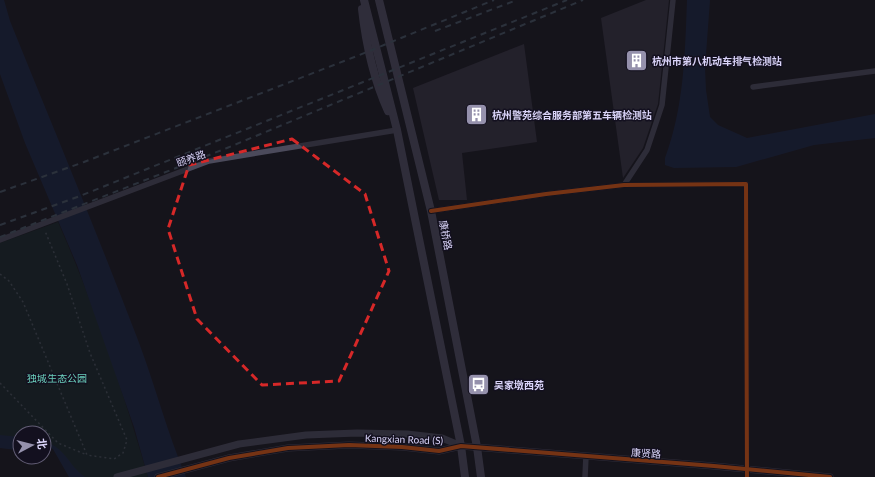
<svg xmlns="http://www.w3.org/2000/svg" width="875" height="477" font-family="Lato,'Noto Sans SC',sans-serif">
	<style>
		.green { fill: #142526 }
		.water { fill: #16233f }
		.building { fill: #34313e }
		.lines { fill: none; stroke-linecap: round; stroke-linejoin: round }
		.path { stroke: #47505a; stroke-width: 1.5; stroke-dasharray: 2 3; stroke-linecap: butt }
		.minor { stroke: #4b4a5b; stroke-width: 5.5 }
		.tertiary { stroke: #4b4a5b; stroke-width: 7 }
		.secondary { stroke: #4f4d61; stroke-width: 8 }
		.rail { stroke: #455563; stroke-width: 2; stroke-dasharray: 6 5; stroke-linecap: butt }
		.cycleway-casing { stroke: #13101f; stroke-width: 6 }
		.cycleway { stroke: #e8590c; stroke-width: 4 }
		.marked { fill: none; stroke: #d62828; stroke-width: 3; stroke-dasharray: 8 5; stroke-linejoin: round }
		.labels { text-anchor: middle; stroke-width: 3; stroke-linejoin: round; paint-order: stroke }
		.poi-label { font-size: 10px; font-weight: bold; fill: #dad4f9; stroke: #13101f; text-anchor: start }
		.street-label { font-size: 10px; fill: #dad4f9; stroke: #13101f }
		.park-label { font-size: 10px; fill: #6acfbb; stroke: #13101f }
	</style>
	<rect width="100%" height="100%" fill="#15141c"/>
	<path class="green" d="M58 222C94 304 123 391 148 477H74L60 452 44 443V433H20V444L0 441V243Z"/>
	<g class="water">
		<path d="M0 0H4L10 21C53 127 97 233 138 340 155 385 167 432 186 477H148L134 427 77 265 25 143 0 74Z"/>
		<path d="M687 0H710L705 68 706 90 710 117 718 125 747 138 875 114V138L814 145 736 167 674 168 665 165V158C684 107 685 54 687 0Z"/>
		<polygon points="0,435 20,437 20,449 16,450 0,448"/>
		<path d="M44 441C68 450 67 464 85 477H69L53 449 44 446Z"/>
	</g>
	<g class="building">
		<polygon points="646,0 669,0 658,104 643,148 623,178 601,18"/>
		<polygon points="524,44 537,142 462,153 467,200 439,200 413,88"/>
	</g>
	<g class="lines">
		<g class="path">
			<polyline points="0,274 9,281 23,302 87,455 114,459 123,453 127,440 90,353 67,284 45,231"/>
			<polyline points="0,383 58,443 87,455"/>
		</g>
		<g class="minor">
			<polyline points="753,87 875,71"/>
			<polyline points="624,185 647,150 662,105 673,0"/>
			<polyline points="431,211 546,194 624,185 746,184 747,477"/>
			<polyline points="0,240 209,161 397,130"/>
			<polyline points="585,477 586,456"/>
		</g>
		<g class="tertiary">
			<polyline points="117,477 239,444 306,435 357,433 407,434 442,438 461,446"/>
			<polyline points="158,477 229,458 288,448 349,445 402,447 439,451 461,446 714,466 830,477"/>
		</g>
		<g class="secondary">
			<polyline points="364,0 397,130 461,446 465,477"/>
			<polyline points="379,0 431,211 477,447 481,477"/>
			<path d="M362 9C366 45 373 78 388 111"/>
		</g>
		<g class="rail">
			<polyline points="435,31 517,0"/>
			<polyline points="0,192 84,162 357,56 494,0"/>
			<polyline points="0,225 80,196 567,0"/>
			<polyline points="0,237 227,148 583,0"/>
		</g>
		<defs>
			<g id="cycleway">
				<polyline points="431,211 546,194 624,185 746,184 747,477"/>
				<polyline points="158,477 229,458 288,448 349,445 402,447 439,451 461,446 714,466 830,477"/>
			</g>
		</defs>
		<use href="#cycleway" class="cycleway-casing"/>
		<use href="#cycleway" class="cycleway"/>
	</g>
	<path d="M0 0H875V477H0ZM292 139 365 194 389 271 339 381 262 385 197 319 168 229 189 165Z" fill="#15141c" fill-opacity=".55" fill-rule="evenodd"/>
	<path class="marked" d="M292 139 365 194 389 271 339 381 262 385 197 319 168 229 189 165Z"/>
	<defs>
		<symbol id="building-square" viewBox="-11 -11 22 22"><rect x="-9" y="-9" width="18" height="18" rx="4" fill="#9591ac" stroke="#13101f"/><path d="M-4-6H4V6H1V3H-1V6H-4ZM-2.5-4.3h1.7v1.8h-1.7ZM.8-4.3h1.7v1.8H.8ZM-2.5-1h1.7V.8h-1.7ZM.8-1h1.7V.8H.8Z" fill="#fff"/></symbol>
		<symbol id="bus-square" viewBox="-11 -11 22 22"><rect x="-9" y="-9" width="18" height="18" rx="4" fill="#9591ac" stroke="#13101f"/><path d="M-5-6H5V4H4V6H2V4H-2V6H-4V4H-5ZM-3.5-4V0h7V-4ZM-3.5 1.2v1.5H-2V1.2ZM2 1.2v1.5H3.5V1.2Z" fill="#fff"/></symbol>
	</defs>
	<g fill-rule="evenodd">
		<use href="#building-square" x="624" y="48" width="25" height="25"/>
		<use href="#building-square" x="464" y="102" width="25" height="25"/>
		<use href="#bus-square" x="466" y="372" width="25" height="25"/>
	</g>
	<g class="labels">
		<g class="poi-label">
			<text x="652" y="65">杭州市第八机动车排气检测站</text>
			<text x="492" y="119">杭州警苑综合服务部第五车辆检测站</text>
			<text x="494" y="389">吴家墩西苑</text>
		</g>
		<g class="street-label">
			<text transform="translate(191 158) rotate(-19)" y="4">颐养路</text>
			<text transform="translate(446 235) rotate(79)" y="4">康桥路</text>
			<text transform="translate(404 439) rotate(2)" y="4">Kangxian Road (S)</text>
			<text transform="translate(646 453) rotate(4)" y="4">康贤路</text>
		</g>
		<g class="park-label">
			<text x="57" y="382">独城生态公园</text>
		</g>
	</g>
	<g transform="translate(32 445) rotate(83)"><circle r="19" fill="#13101f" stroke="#635e76"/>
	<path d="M0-3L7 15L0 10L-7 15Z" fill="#9591ac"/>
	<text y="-6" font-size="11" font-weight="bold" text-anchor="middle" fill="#dad4f9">北</text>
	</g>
</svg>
